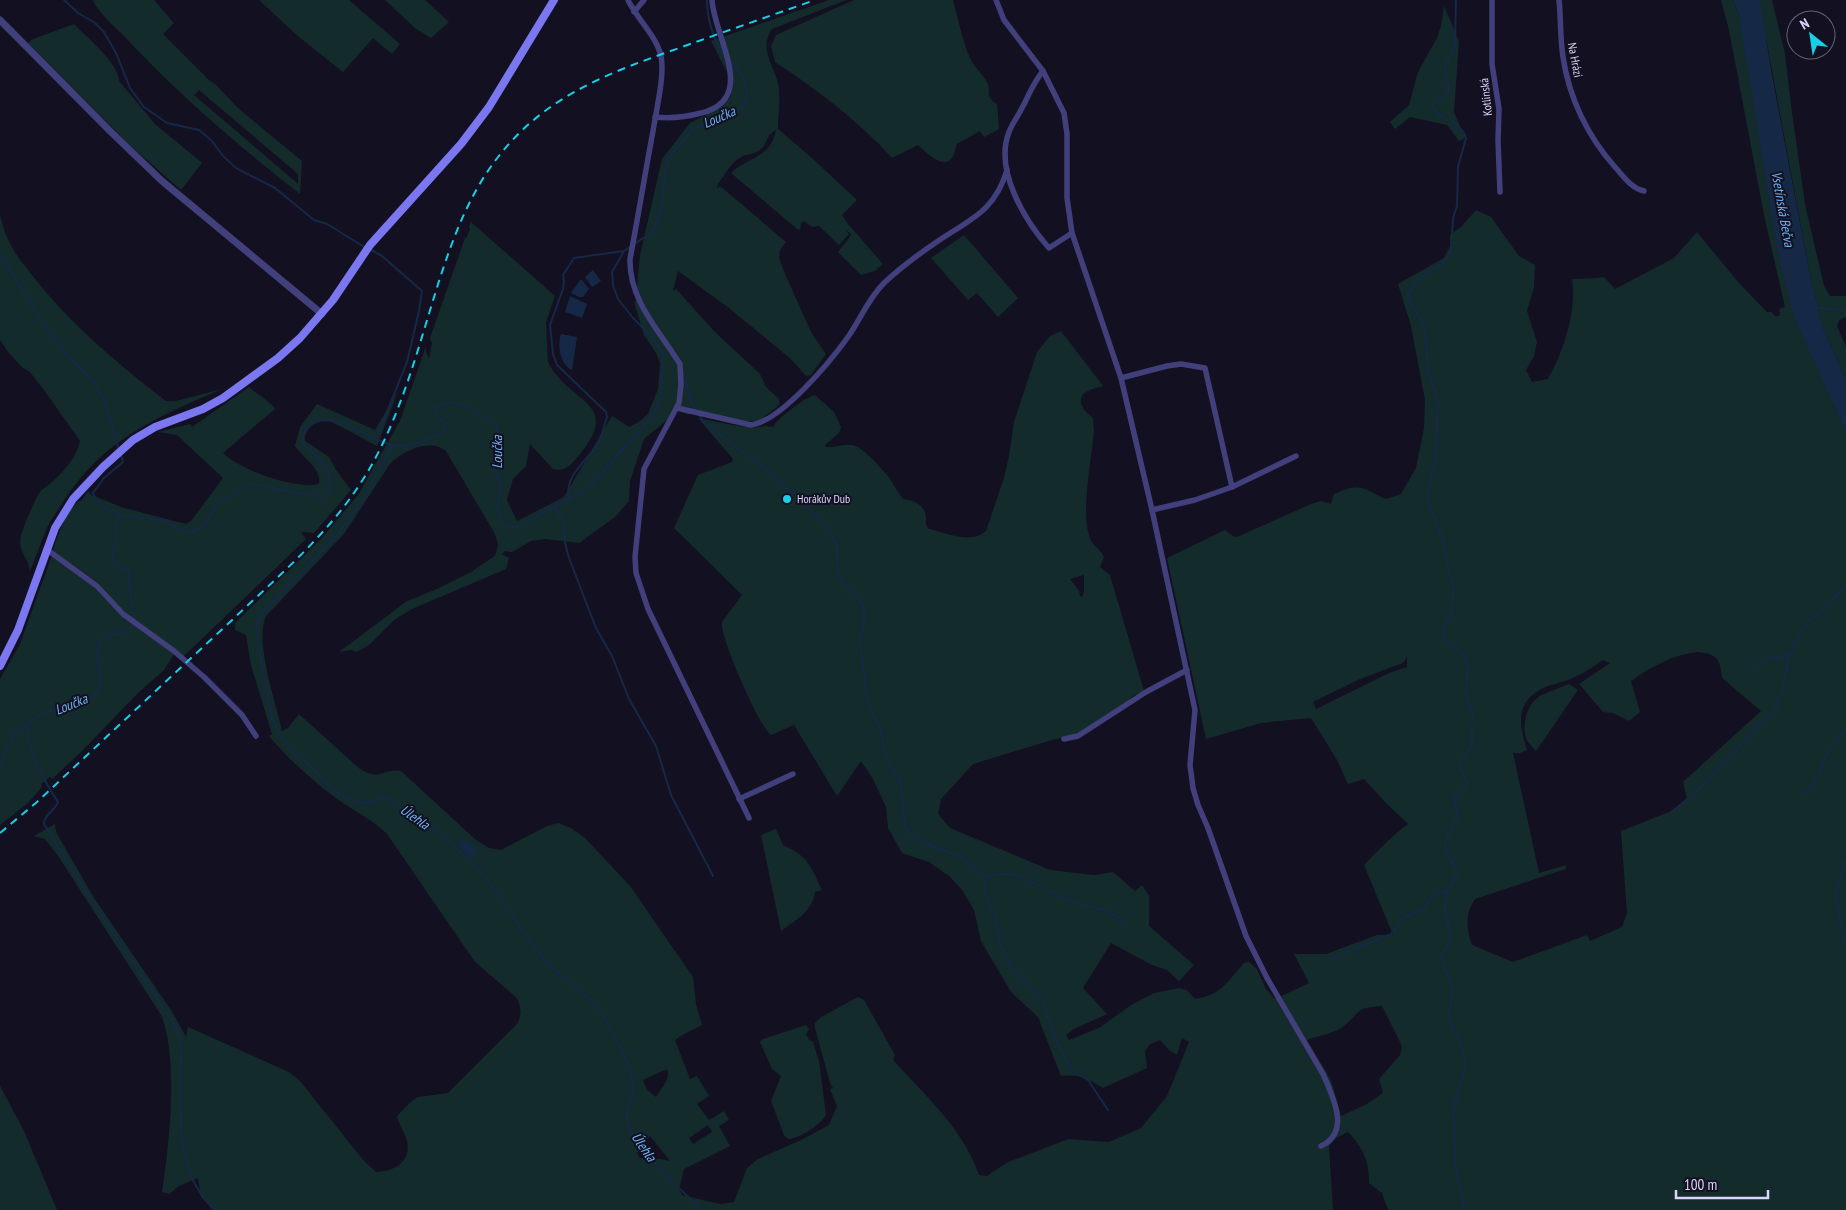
<svg xmlns="http://www.w3.org/2000/svg" width="1846" height="1210" font-family="'PT Sans Narrow',sans-serif">
	<style>
		.green { fill: #142b2b; fill-rule: evenodd }
		.water { fill: #152947 }
		.lines { fill: none; stroke-linecap: round; stroke-linejoin: round }
		.stream { stroke: #152947; stroke-width: 2 }
		.minor { stroke: #42407c; stroke-width: 5.5 }
		.tertiary { stroke: #42407c; stroke-width: 7 }
		.secondary { stroke: #7a77f1; stroke-width: 8 }
		.rail { stroke: #18d0e4; stroke-width: 2; stroke-dasharray: 8 6; stroke-linecap: butt }
		.poi-dot { fill: #18d0e4; stroke: #131022; stroke-width: 2 }
		.labels { text-anchor: middle; stroke-width: 4; stroke-linejoin: round; paint-order: stroke }
		.street-label { font-size: 12px; fill: #dad6fb; stroke: #131022 }
		.poi-label { font-size: 12px; fill: #dad6fb; stroke: #131022; text-anchor: start }
		.water-label { font-size: 14px; font-style: italic; fill: #6fb4f0; stroke: #131022 }
	</style>
	<rect width="100%" height="100%" fill="#131022"/>
	<g class="green">
		<path d="M93 0H154L174 23 163 34 204 75 206 78 215 84 239 109 302 161 300 194C237 145 176 92 122 34 113 25 97 11 93 0ZM199 90 298 174V184L194 95Z"/>
		<polygon points="259,0 349,0 400,44 392,54 373,38 343,72 299,37"/>
		<polygon points="385,0 425,0 449,22 431,38 415,28"/>
		<path d="M829 0H846L772 29C757 50 777 68 779 89 780 102 778 116 778 129L813 159 857 200 842 215 848 224 883 264 875 271 861 275 838 252 850 237 851 234 845 229 849 234 839 245 819 226 812 227 804 221 801 223 800 230 797 229 731 173C748 157 771 158 776 130 765 136 769 141 762 148 756 155 748 153 741 157 732 161 724 176 718 184L717 189 720 186 786 242 780 250 779 258 785 274 811 332 826 354 811 375 806 376 791 359 729 308 678 271 673 291 676 289 715 332 760 374 766 387 779 399 780 404 778 406 761 419 756 421H746L695 412 688 414 674 410 666 421 644 439 630 481 629 501 615 517 579 543 545 539 531 541 512 552 505 551 502 554 509 558 506 569 412 609 394 620 369 645 357 652 351 650 339 652 407 601 437 589 471 572 495 556 498 545 495 534 446 451C430 438 402 451 390 464L344 534 266 616C254 642 276 702 282 731L288 728 299 714 360 769C382 782 382 768 401 771L476 840 489 848 501 850 547 826 558 823 571 828 585 838 630 886 693 977 696 1004 702 1025 684 1034 675 1040 690 1079 697 1076 709 1096 697 1104 709 1120 724 1111 729 1120 719 1126 730 1146 684 1169 679 1189 682 1195 720 1204 734 1202 747 1168 758 1159 801 1140 829 1125 837 1106 830 1089 833 1088 830 1083 815 1028V1023L821 1017 858 997 864 1000 895 1055 893 1060C925 1095 964 1130 979 1175L987 1176 1006 1163 1068 1139 1109 1142 1141 1128 1167 1096 1189 1042 1182 1038 1177 1055 1169 1050 1160 1040 1150 1044 1145 1051 1147 1068 1103 1088C1088 1079 1080 1074 1061 1076L1038 1017 1011 992 981 941 974 910 963 891 949 876 929 862 902 853 888 828 886 807 873 779 861 761 837 796 794 725 771 735C759 726 719 635 722 622L742 595 674 528 698 475 732 462 733 459 698 418C715 421 732 426 750 427 758 428 764 425 773 427 778 418 805 397 815 395L834 412 841 427 839 433 825 445V447C834 448 843 444 852 445 863 447 880 467 888 476 893 483 897 492 903 499 914 501 925 504 926 518 926 523 925 525 929 529 948 533 969 545 986 531L1004 478 1009 456 1014 422 1037 352 1050 336 1061 331 1103 386C1091 389 1075 393 1083 408 1085 412 1089 414 1092 417 1094 420 1093 425 1094 429 1092 458 1081 509 1089 535 1091 545 1100 548 1104 557L1100 567 1110 575 1144 691 1133 696 1124 704 1077 734 1052 740 973 764 941 799 938 814 950 828 1050 870 1094 875 1113 872 1135 891 1142 885 1149 896V926L1194 965 1179 981 1167 970 1152 965 1111 943 1083 988 1107 1014 1074 1029 1066 1035 1069 1040 1099 1028 1131 1005 1154 993 1179 988 1187 990 1195 999C1220 996 1228 981 1244 963L1249 962 1257 969 1266 989 1275 999 1309 983 1294 954H1326L1377 935H1393L1364 865C1378 850 1392 836 1408 824L1386 803 1364 779 1348 784 1337 760 1311 718 1261 723 1206 739 1167 558 1225 530 1233 536 1237 537 1311 504 1321 501 1331 504 1334 494C1360 482 1362 488 1386 499L1401 494 1416 468 1424 428 1425 400 1411 326 1398 284 1444 258 1450 246V235L1461 227 1476 210 1491 217 1519 256 1535 265 1534 287 1527 311 1537 342 1534 356 1526 370 1532 382 1548 379C1564 351 1577 310 1572 279L1598 278 1604 277 1615 289 1674 258 1697 232 1738 282 1767 312H1771L1775 316H1779L1780 313 1779 309 1785 307 1764 215 1729 30 1721 0H1733L1739 15 1846 432V1210H1388L1382 1193 1369 1183C1370 1162 1362 1146 1348 1132L1336 1138 1329 1146 1333 1210H213L201 1197 198 1178 179 1186 169 1194 162 1192C169 1148 179 1056 161 1015L58 856 45 839 34 836 55 824 56 832 94 898 173 1013 186 1037 188 1027 289 1072 300 1081 364 1161 376 1172C393 1172 412 1162 407 1141 405 1133 399 1125 397 1116L413 1100 418 1097 448 1093 518 1023C522 1013 521 1007 517 998L475 962 387 834C372 819 354 811 337 799 313 781 288 759 269 736L272 734 251 665 246 635 235 630V623L321 539 358 495 400 421 426 346V352L429 359 432 343 430 338 465 238 467 237 470 229 469 227 471 222 555 296 546 322 548 362C569 405 626 401 576 459 570 466 563 472 553 469L530 444 526 466 513 479 507 500 517 521 564 497 612 416 629 427 640 421 648 414 658 389 660 363 656 353 644 335 634 302 640 298 637 287 640 255 662 159 690 123 723 106 731 96V80L711 41ZM1084 575V592L1082 597 1080 596 1079 591 1070 579ZM1698 652C1718 654 1720 660 1722 678L1761 711 1683 782 1687 799 1669 812 1621 831 1627 913 1622 927 1590 941 1587 935 1513 962 1472 945C1466 929 1465 914 1475 899L1566 869V865L1539 873 1513 753H1520L1527 750C1518 723 1515 699 1548 686 1557 683 1568 681 1577 676 1586 672 1594 666 1603 660L1610 663 1579 684 1603 712 1613 713 1629 721 1640 712 1631 681C1651 667 1674 654 1698 652ZM1407 657V667L1389 673 1316 709 1313 702 1360 679 1403 663ZM1382 1006 1402 1046 1400 1055 1379 1079 1383 1093 1365 1105 1341 1116 1331 1080 1307 1040C1317 1036 1332 1034 1341 1028 1362 1013 1352 1008 1382 1006ZM667 1069C671 1079 661 1089 656 1097L647 1090 643 1080ZM708 1125 712 1132 693 1144 689 1138ZM650 1136 670 1161 661 1159 640 1158 637 1153Z"/>
		<path d="M854 0H953C958 18 962 39 969 56 973 66 982 73 987 82 992 92 984 97 997 104L999 129 984 137 980 131 957 144C955 148 955 153 953 156 945 172 926 152 918 145L892 158C859 121 816 89 775 62L771 46 776 35Z"/>
		<polygon points="1759,0 1772,0 1785,54 1791,105 1805,204 1824,286 1830,296 1846,296 1846,317 1839,320 1837,326 1846,347 1846,380 1823,328 1810,276"/>
		<polygon points="1444,6 1459,41 1454,112 1465,138 1459,141 1447,125 1410,117 1395,129 1390,122 1409,105 1418,72 1437,38 1441,26"/>
		<path d="M74 24C86 37 119 63 119 81L155 124 202 163 181 190 131 146 28 43 33 39Z"/>
		<path d="M0 215C3 227 6 237 12 247 17 257 25 266 32 275 69 323 118 364 166 401H176L222 389C157 417 103 439 63 502 58 510 51 519 47 528 41 542 36 556 30 571 29 560 20 552 20 542 20 533 35 499 40 492 43 488 49 485 52 482 64 471 77 457 80 441L47 394 30 372 23 368 8 352 0 340Z"/>
		<polygon points="964,235 1018,298 998,317 977,293 968,300 931,258"/>
		<path d="M249 387 271 404 275 409 223 453C240 470 296 490 319 484 322 467 302 458 295 446L300 427 317 404 375 430 398 391 377 446C363 439 347 429 333 423 320 418 304 426 305 441L329 457 336 470 351 490 314 533 301 532 306 539 183 657 174 654 164 670 137 694 82 751 52 779 50 777 41 784 42 787 28 803 0 825V679L20 644 51 558 53 557 110 596 97 582 53 551C57 538 68 504 82 500L88 491 91 495 124 508 186 524 192 520 223 478 177 435 158 432 190 424 192 427Z"/>
		<path d="M1569 684 1578 690 1536 751C1533 748 1530 745 1528 742 1520 729 1526 704 1540 696 1549 691 1560 688 1569 684Z"/>
		<path d="M776 829 783 845C809 857 810 865 822 890L815 892C812 912 796 920 781 931L761 835Z"/>
		<path d="M806 1025 809 1029 806 1034 809 1040 813 1042 819 1061 826 1115C819 1126 800 1138 788 1139L784 1135 771 1101 781 1076 772 1069 760 1042 763 1039Z"/>
		<polygon points="0,1086 24,1131 57,1210 0,1210"/>
	</g>
	<g class="water">
		<polygon points="1733,0 1759,0 1761,5 1771,70 1810,276 1823,328 1846,380 1846,432 1794,317 1777,248 1739,15"/>
		<polygon points="593,270 601,281 592,287 585,277"/>
		<polygon points="580,280 582,280 589,289 583,297 579,297 571,293"/>
		<polygon points="570,296 587,304 582,318 565,312"/>
		<path d="M561 334 577 337 572 370C560 365 557 345 561 334Z"/>
		<path d="M461 840 466 841 477 850 476 857C469 857 460 849 459 842Z"/>
	</g>
	<g class="lines">
		<g class="stream">
			<polyline points="64,0 78,13 95,23 104,32 116,53 130,88 144,107 167,123 199,130 212,141 223,156 236,168 275,188 314,220 327,224 366,248"/>
			<path d="M707 0C707 17 713 41 724 54"/>
			<polyline points="1452,236 1453,218 1457,206 1458,167 1466,138 1464,133 1458,126 1451,120 1442,117 1433,108 1433,103 1447,95 1449,89 1445,68 1455,44 1456,0"/>
			<path d="M1452 242C1449 268 1432 266 1416 282 1413 285 1411 291 1409 296L1411 305 1424 323 1428 369 1438 401 1436 456 1427 498 1443 540 1450 577 1454 588 1452 609 1443 632 1444 639 1461 652 1466 658 1468 666 1466 690 1473 719"/>
			<path d="M634 244 651 233 656 226 662 204 665 171 669 157 694 128 739 110 747 101C746 80 744 75 729 60"/>
			<polyline points="371,250 382,256 422,291 419,311 407,362 376,439"/>
			<polyline points="0,254 53,339 94,383 104,400 119,450"/>
			<polyline points="1816,308 1846,310"/>
			<path d="M682 369C687 383 688 399 696 411"/>
			<path d="M699 415 705 423 776 478 819 518 832 536 837 546 838 575 843 583 860 601 864 609V624L860 640 867 701 881 730 885 756 901 783 905 827 912 835 923 842 963 858 985 877C995 875 1005 872 1015 875 1032 880 1048 891 1064 898 1084 907 1108 906 1124 923"/>
			<path d="M392 446 364 497 340 532 259 617 256 632 272 718 280 735 293 752 307 763 327 784 343 797 364 803 387 798C415 816 442 834 466 857 496 884 514 923 539 953 559 978 589 992 605 1020 615 1035 635 1072 633 1089 633 1100 624 1111 627 1122 635 1150 681 1190 703 1210"/>
			<path d="M569 499C564 476 585 463 596 446 602 438 604 426 607 417L606 412 557 365 553 354 550 325 563 289 564 282 563 275 574 258 623 251"/>
			<polyline points="554,507 564,522 564,539 569,558 596,628 612,656 629,699 656,746 671,795 713,876"/>
			<path d="M120 515C110 510 96 506 93 493L104 478 123 462 121 455"/>
			<path d="M135 620 130 592 129 572 116 565 112 559 116 540 115 523 121 515 165 521 189 533 205 526 217 504 251 484 322 497 330 491 329 473 321 461 302 442C310 390 370 442 395 446 410 448 428 438 442 433L445 423 436 414 434 408C454 392 479 414 496 425L500 440 494 468 501 485 498 503 499 516 506 526 518 527 589 487 653 416 661 394 663 355 652 337 633 318 618 299 613 285 612 272 624 251 630 247"/>
			<polyline points="1756,666 1770,658 1790,655"/>
			<path d="M26 724C29 753 42 778 58 802 55 811 44 814 44 824L91 900 173 1022 178 1032 181 1046C181 1087 175 1155 198 1189 202 1197 209 1203 215 1210"/>
			<polyline points="0,765 14,734 26,724 40,715 82,702 98,692 101,681 97,648 102,639 107,635 124,633 134,624"/>
			<polyline points="1805,795 1815,781 1829,749 1846,730"/>
			<polyline points="1672,812 1700,788 1776,708 1783,687 1789,657 1798,637 1809,620 1828,606 1846,585"/>
			<polyline points="985,878 985,892 995,916 1001,945 1006,958 1013,969 1042,999 1054,1035 1068,1064 1074,1072 1088,1080 1108,1110"/>
			<polyline points="1837,902 1836,890 1846,859"/>
			<polyline points="1837,906 1846,948"/>
			<polyline points="1333,958 1391,934 1404,917 1421,911 1431,898 1447,890"/>
			<path d="M1463 1210 1464 1205 1455 1167 1454 1107 1466 1065 1461 1044 1450 1023 1449 1014 1453 989 1443 964 1442 956 1450 942V934L1445 909 1446 894 1457 874C1455 865 1449 858 1446 849 1443 838 1455 826 1457 816 1458 810 1454 803 1455 797L1466 788 1467 782 1461 770 1460 763 1472 746V725"/>
		</g>
		<g class="minor">
			<path d="M628 0C637 19 656 35 661 56 665 75 656 111 653 131 645 174 638 217 630 259 629 298 656 327 676 358L680 364 681 384 679 403 644 469 635 557 636 573 648 609 749 818"/>
			<path d="M996 0 1004 20 1043 71 1064 113 1067 134V198L1072 233 1121 378 1152 510 1195 710 1190 765 1193 788 1198 805 1208 828 1246 936 1267 978 1323 1074C1333 1097 1351 1132 1321 1146"/>
			<polyline points="1492,0 1492,64 1499,109 1498,140 1500,192"/>
			<path d="M1559 0C1561 19 1560 38 1563 57 1569 98 1588 137 1615 167 1624 177 1631 188 1644 191"/>
			<polyline points="634,12 644,0"/>
			<path d="M1043 71C1033 83 1029 95 1022 108 1018 116 1012 124 1009 132 994 170 1025 221 1049 248L1072 233"/>
			<path d="M655 117C672 119 686 117 701 113 759 99 714 37 712 0"/>
			<polyline points="1121,378 1167,366 1181,364 1205,368 1232,487"/>
			<path d="M677 408 751 425C781 421 830 362 848 337 860 320 868 299 884 283 899 269 923 251 941 239 973 218 995 210 1007 170"/>
			<polyline points="1152,510 1195,500 1232,487 1296,456"/>
			<polyline points="46,549 97,586 123,614 174,651 204,677 242,715 256,736"/>
			<polyline points="1064,739 1078,736 1146,692 1187,670"/>
			<polyline points="739,799 793,774"/>
		</g>
		<polyline class="tertiary" points="0,20 111,132 162,181 322,314"/>
		<polyline class="secondary" points="0,666 18,630 55,528 73,499 103,467 133,440 155,427 203,409 223,398 278,358 300,338 333,300 370,245 461,144 489,107 554,0"/>
		<path class="rail" d="M0 833 37 802C101 742 165 682 230 622 273 581 322 540 356 490 399 428 417 350 440 278 454 235 470 193 498 157 546 95 611 72 682 47 726 31 770 16 815 0"/>
	</g>
	<circle class="poi-dot" cx="787" cy="499" r="5"/>
	<g class="labels">
		<g class="street-label">
			<text transform="translate(1575 60) rotate(79)" y="4">Na Hrázi</text>
			<text transform="translate(1486 97) rotate(-96)" y="4">Kotlinská</text>
		</g>
		<g class="poi-label">
			<text x="797" y="503">Horákův Dub</text>
		</g>
		<g class="water-label">
			<text transform="translate(719 117) rotate(-24)" y="5">Loučka</text>
			<text transform="translate(1783 209) rotate(80)" y="5">Vsetínská Bečva</text>
			<text transform="translate(497 452) rotate(-90)" y="5">Loučka</text>
			<text transform="translate(71 704) rotate(-22)" y="5">Loučka</text>
			<text transform="translate(415 817) rotate(35)" y="5">Úlehla</text>
			<text transform="translate(644 1147) rotate(55)" y="5">Úlehla</text>
		</g>
	</g>
	<g transform="translate(1811 35) rotate(330)"><circle r="24" fill="#131022" stroke="#635f79"/>
	<path d="M0-4L9 19L0 12L-9 19Z" fill="#18d0e4"/>
	<text y="-8" font-size="14" font-weight="bold" text-anchor="middle" fill="#dad6fb">N</text>
	</g>
	<path d="M1676 1190v8h92v-8" fill="none" stroke="#dad6fb" stroke-width="2.5"/>
	<text x="1684" y="1190" font-size="15" fill="#dad6fb" stroke="#131022" stroke-width="4" paint-order="stroke">100 m</text>
</svg>
